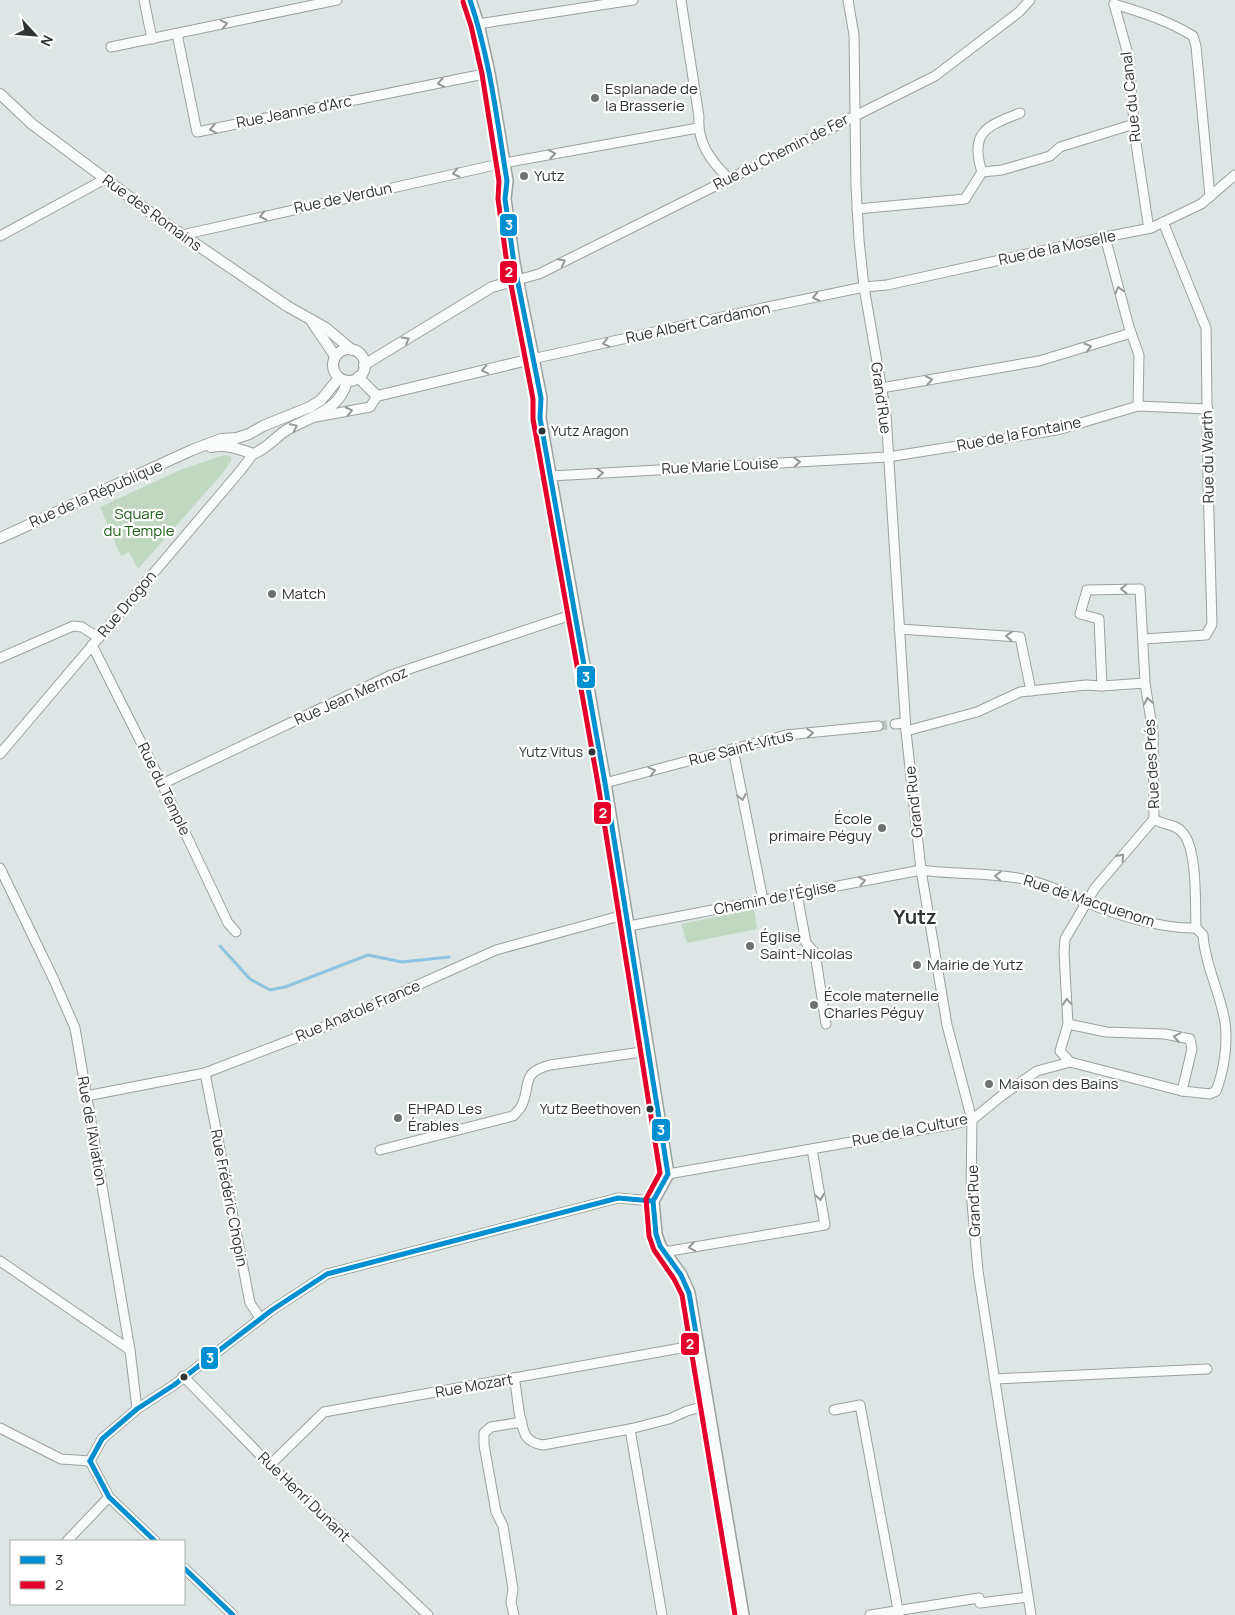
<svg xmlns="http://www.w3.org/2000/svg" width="1235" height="1615" font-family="Manrope,sans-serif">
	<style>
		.green { fill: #c0d8c1 }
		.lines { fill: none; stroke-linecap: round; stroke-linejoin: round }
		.stream { stroke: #8ec3e0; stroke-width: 3 }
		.minor-tunnel { stroke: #bbc3c2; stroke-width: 9; stroke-dasharray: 9 4.5; stroke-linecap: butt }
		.minor-casing { stroke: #9ba1a1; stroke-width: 11 }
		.tertiary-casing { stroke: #9ba1a1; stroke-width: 12 }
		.secondary-casing { stroke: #9ba1a1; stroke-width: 14 }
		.minor { stroke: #fafbfb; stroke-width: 9 }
		.tertiary { stroke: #fafbfb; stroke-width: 10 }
		.secondary { stroke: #fafbfb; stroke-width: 11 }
		.bus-1-casing { stroke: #fff; stroke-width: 9 }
		.bus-2-casing { stroke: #fff; stroke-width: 9 }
		.bus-1 { stroke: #008fd0; stroke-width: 5 }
		.bus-2 { stroke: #e4002b; stroke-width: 5 }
		.oneway { stroke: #949898 }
		.poi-dot { fill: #6c7372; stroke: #fff; stroke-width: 2 }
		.bus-dot { fill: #2f3534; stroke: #fff; stroke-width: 2 }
		.labels { text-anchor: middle; stroke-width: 4.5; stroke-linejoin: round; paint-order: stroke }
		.bus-label { font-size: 14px; fill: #2f3534; stroke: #fff; text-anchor: end }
		.poi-label { font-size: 15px; fill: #2f3534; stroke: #fff; text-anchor: start }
		.street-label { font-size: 15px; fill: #2f3534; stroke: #fff }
		.park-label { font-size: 15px; fill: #1d6119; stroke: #fff }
		.district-label { font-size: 20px; font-weight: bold; fill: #2f3534; stroke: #fff }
		.line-badge { stroke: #fff; stroke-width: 2 }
		.badge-label { font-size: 14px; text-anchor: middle; font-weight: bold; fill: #fff }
	</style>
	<rect width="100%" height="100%" fill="#dee6e5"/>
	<g class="green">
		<polygon points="224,455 231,456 231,461 222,474 138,569 129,552 121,556 100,507 180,470"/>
		<polygon points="754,909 757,929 687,943 681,924"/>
	</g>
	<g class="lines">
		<polyline class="stream" points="220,946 250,979 270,990 285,987 368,955 402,962 449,957"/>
		<polyline class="minor-tunnel" points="878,726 895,724"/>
		<defs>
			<g id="minor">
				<polyline points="144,0 152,39"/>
				<path d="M681 0 699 117C697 143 711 161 729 179"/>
				<polyline points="848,0 854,35 856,187 859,240 864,287 886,414 906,731 921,870 947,1025 972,1120 971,1191 978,1271 1031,1615"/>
				<path d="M1114 4C1141 12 1169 21 1193 36L1196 46 1210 197"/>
				<polyline points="1114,4 1129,58 1135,137 1148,223 1151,228"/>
				<polyline points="478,24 633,0"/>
				<polyline points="177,34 197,132 489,73"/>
				<polyline points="111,47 337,0"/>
				<path d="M982 172C969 132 987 126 1020 113"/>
				<polyline points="857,209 965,199 982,172 1002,170 1050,156 1060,147 1134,124"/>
				<polyline points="182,235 504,163 698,128"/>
				<polyline points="0,236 105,179"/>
				<polyline points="1105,237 1129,327 1139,355 1138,406"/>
				<polyline points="517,280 539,274 935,76 1019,12 1030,0"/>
				<polyline points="532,359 763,308 864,287 887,285 1095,239 1151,228 1201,204 1235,175"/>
				<polyline points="881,388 1039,361 1131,333"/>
				<polyline points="316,417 370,407 377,396"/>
				<polyline points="551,476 888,457 1057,430 1138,406 1208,409"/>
				<polyline points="899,629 1020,637 1031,691"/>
				<polyline points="1143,639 1206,635 1212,624 1208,483 1206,328 1163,222"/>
				<polyline points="92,645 162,784 228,923 236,932"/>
				<polyline points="0,658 73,626 82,627 99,638"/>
				<polyline points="1102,686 1099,619 1080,614 1087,590 1140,589 1145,683 1153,733 1154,819"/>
				<polyline points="895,724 905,723"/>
				<polyline points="906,731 977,712 1020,692 1086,685 1102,686 1145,683"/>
				<polyline points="733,749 763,900"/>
				<polyline points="0,754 241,470 253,454"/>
				<polyline points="605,783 786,735 878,726"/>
				<polyline points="162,784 391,675 574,614"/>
				<path d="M1154 819C1164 826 1175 823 1182 832 1198 848 1195 906 1196 928"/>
				<polyline points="0,868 54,980 75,1028 130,1350 137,1409"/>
				<polyline points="797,894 806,943 815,953 826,1024"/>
				<path d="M629 926 921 870C956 875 995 872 1028 880 1048 884 1066 894 1085 902 1117 915 1162 929 1196 928"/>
				<path d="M1196 928 1203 935C1205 965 1220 992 1225 1022 1228 1043 1224 1071 1216 1091"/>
				<polyline points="1068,1024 1106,1032 1165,1034 1190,1039 1192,1049 1182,1091"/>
				<polyline points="1070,1062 1060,1051 1068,1024 1064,953 1065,939 1095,888 1154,819"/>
				<polyline points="205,1073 250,1303 261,1319"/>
				<polyline points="86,1096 205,1073 317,1030 496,950 627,914"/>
				<path d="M380 1150 513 1116C516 1113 519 1110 521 1107 532 1086 519 1073 550 1065L649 1051"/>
				<polyline points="668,1174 954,1124 972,1120 1000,1097 1037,1071 1070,1062 1182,1091 1210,1094 1216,1091"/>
				<polyline points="664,1252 825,1225 812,1149"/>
				<polyline points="0,1261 130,1350"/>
				<polyline points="183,1376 270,1465 428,1615"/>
				<path d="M514 1378C518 1395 518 1421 526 1436 530 1442 537 1444 543 1445L630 1429"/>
				<polyline points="994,1379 1207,1369"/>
				<polyline points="834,1410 860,1405 899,1615"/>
				<polyline points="0,1428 61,1459 90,1461"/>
				<polyline points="90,1461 102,1439 137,1409 174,1385 272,1310 327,1274 618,1198 653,1201"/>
				<polyline points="90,1461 109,1497 155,1541"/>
				<polyline points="270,1465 324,1412 698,1345"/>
				<polyline points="67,1541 109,1497"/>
				<polyline points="184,1568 233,1615"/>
				<polyline points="514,1615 511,1602 513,1589 503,1526 496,1512 484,1445 484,1433 491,1427 522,1422"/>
				<polyline points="662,1615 630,1429 669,1419 687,1411 708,1405"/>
				<polyline points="870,1615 979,1598 980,1603 1028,1597"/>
			</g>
			<g id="tertiary">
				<polyline points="0,94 32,124 159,219 287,306 326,328 352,350"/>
				<polyline points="312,322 335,356"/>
				<circle cx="349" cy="365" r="16"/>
				<polyline points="364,365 492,287 517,280"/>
				<polyline points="358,377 377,396 532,359"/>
				<path d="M211 447C227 444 239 449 253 454 265 450 275 438 285 431 308 417 340 412 347 381"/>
				<polyline points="0,538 192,450 221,439 237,438 249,434 263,426 310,407 321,400 339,378"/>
			</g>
			<polyline id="secondary" points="470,0 478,24 489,73 507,181 505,199 514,263 541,398 540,418 605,783 668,1174 653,1201 656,1234 660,1246 681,1275 689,1293 743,1615"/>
		</defs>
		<use href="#minor" class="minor-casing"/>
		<use href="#tertiary" class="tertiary-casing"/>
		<use href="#secondary" class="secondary-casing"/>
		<use href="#minor" class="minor"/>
		<use href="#tertiary" class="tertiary"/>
		<use href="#secondary" class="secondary"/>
		<defs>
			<g id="bus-1">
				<path d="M470 0C490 59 497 120 507 181L505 199 514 263 541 398 540 418 605 783 668 1174 653 1201 656 1234 660 1246 681 1275 689 1293 698 1345"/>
				<polyline points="90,1461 102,1439 137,1409 174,1385 272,1310 327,1274 618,1198 653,1201"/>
				<polyline points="90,1461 109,1497 155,1541"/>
				<polyline points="184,1568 233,1615"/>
			</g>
			<polyline id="bus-2" points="463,2 471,26 482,74 499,181 498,199 507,264 533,399 533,419 598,784 660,1173 646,1199 649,1236 654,1250 674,1279 682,1295 735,1615"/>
		</defs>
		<use href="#bus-1" class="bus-1-casing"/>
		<use href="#bus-2" class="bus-2-casing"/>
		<use href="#bus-1" class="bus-1"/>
		<use href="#bus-2" class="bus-2"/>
	</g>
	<defs><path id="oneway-chevron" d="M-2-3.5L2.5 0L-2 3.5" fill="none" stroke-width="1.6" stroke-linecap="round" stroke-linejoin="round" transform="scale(1.25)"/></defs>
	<g class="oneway">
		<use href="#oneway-chevron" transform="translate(224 24) rotate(-12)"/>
		<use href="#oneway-chevron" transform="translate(441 83) rotate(169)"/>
		<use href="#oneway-chevron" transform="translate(213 129) rotate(169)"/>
		<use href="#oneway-chevron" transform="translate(552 154) rotate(-10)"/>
		<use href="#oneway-chevron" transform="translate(456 173) rotate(168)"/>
		<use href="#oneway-chevron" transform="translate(263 216) rotate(168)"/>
		<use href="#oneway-chevron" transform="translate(562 262) rotate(-27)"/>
		<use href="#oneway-chevron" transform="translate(1119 290) rotate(-105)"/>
		<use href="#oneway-chevron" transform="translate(816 297) rotate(168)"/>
		<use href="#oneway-chevron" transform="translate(406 340) rotate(-31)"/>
		<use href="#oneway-chevron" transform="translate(606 343) rotate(167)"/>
		<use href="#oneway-chevron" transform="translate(1088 347) rotate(-17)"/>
		<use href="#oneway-chevron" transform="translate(485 370) rotate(167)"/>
		<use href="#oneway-chevron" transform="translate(929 380) rotate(-10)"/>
		<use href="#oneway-chevron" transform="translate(349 411) rotate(-12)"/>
		<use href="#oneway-chevron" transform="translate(294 427) rotate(-26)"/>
		<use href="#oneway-chevron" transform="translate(797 462) rotate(-3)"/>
		<use href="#oneway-chevron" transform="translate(600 473) rotate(-3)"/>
		<use href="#oneway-chevron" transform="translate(1124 589) rotate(179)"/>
		<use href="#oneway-chevron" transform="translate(1009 636) rotate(-176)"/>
		<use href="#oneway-chevron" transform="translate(1148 701) rotate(-99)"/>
		<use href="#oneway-chevron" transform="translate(810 733) rotate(-5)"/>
		<use href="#oneway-chevron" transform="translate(652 771) rotate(-15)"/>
		<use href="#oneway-chevron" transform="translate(742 797) rotate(79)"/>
		<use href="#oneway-chevron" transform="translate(1121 857) rotate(-48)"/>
		<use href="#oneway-chevron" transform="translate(998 876) rotate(-177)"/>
		<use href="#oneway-chevron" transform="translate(862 881) rotate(-11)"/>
		<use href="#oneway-chevron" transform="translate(1067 1002) rotate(-94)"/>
		<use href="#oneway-chevron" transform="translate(1177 1037) rotate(-169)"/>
		<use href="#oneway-chevron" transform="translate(820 1197) rotate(80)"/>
		<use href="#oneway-chevron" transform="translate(692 1247) rotate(170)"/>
	</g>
	<g class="poi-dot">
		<circle cx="595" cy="98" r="5"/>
		<circle cx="524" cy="176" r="5"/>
		<circle cx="272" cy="594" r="5"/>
		<circle cx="882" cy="828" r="5"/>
		<circle cx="750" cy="946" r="5"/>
		<circle cx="917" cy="965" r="5"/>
		<circle cx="814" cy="1005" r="5"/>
		<circle cx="989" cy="1084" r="5"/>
		<circle cx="398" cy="1118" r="5"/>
	</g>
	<g class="bus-dot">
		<circle cx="542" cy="431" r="4.5"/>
		<circle cx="592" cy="752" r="4.5"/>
		<circle cx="650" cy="1109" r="4.5"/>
		<circle cx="184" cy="1377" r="4.5"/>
	</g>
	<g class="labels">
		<g class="bus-label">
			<text x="551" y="436" text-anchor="start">Yutz Aragon</text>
			<text x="583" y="757">Yutz Vitus</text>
			<text x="641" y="1114">Yutz Beethoven</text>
		</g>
		<g class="poi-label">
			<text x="605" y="94">Esplanade de<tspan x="605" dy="17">la Brasserie</tspan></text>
			<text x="534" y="181">Yutz</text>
			<text x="282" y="599">Match</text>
			<text x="872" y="824" text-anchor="end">École<tspan x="872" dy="17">primaire Péguy</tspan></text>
			<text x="760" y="942">Église<tspan x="760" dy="17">Saint-Nicolas</tspan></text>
			<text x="927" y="970">Mairie de Yutz</text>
			<text x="824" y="1001">École maternelle<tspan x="824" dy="17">Charles Péguy</tspan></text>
			<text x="999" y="1089">Maison des Bains</text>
			<text x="408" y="1114">EHPAD Les<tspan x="408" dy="17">Érables</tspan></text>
		</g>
		<g class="street-label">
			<text transform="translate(1131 97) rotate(-96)" y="5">Rue du Canal</text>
			<text transform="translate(294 112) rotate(-11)" y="5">Rue Jeanne d'Arc</text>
			<text transform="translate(781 152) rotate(-27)" y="5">Rue du Chemin de Fer</text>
			<text transform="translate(343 198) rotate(-12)" y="5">Rue de Verdun</text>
			<text transform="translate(152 213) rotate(36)" y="5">Rue des Romains</text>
			<text transform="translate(1057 248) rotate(-12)" y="5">Rue de la Moselle</text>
			<text transform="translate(698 323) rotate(-12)" y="5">Rue Albert Cardamon</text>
			<text transform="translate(881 398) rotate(82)" y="5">Grand'Rue</text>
			<text transform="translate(1019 434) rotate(-11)" y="5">Rue de la Fontaine</text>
			<text transform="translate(1208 457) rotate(-91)" y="5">Rue du Warth</text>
			<text transform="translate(720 466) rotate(-3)" y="5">Rue Marie Louise</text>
			<text transform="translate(96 494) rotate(-24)" y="5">Rue de la République</text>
			<text transform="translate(127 604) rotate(-50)" y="5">Rue Drogon</text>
			<text transform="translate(351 696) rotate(-24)" y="5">Rue Jean Mermoz</text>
			<text transform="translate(741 748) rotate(-14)" y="5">Rue Saint-Vitus</text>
			<text transform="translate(1152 764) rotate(-93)" y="5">Rue des Prés</text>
			<text transform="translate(164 789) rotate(64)" y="5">Rue du Temple</text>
			<text transform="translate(914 802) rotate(-96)" y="5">Grand'Rue</text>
			<text transform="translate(775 898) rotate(-11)" y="5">Chemin de l'Église</text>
			<text transform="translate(1089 901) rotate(18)" y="5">Rue de Macquenom</text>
			<text transform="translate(358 1011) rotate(-23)" y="5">Rue Anatole France</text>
			<text transform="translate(910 1130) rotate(-11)" y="5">Rue de la Culture</text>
			<text transform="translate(92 1131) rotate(80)" y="5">Rue de l'Aviation</text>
			<text transform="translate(229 1198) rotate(79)" y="5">Rue Frédéric Chopin</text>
			<text transform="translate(974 1201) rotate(-92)" y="5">Grand'Rue</text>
			<text transform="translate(474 1386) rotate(-10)" y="5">Rue Mozart</text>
			<text transform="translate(304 1497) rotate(44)" y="5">Rue Henri Dunant</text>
		</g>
		<g class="park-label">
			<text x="139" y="519">Square<tspan x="139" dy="17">du Temple</tspan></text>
		</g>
		<g class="district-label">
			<text x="915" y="924">Yutz</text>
		</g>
	</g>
	<g class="line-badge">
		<rect x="499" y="213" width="19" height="24" rx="5" fill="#008fd0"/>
		<rect x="499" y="260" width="19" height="24" rx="5" fill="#e4002b"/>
		<rect x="576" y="665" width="20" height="24" rx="5" fill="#008fd0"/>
		<rect x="593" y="801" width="19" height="24" rx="5" fill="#e4002b"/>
		<rect x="651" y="1118" width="20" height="24" rx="5" fill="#008fd0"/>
		<rect x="680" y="1332" width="20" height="24" rx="5" fill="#e4002b"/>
		<rect x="200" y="1346" width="19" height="24" rx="5" fill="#008fd0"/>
	</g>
	<g class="badge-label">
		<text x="509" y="230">3</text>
		<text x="509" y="277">2</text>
		<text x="586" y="682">3</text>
		<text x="603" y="818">2</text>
		<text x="661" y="1135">3</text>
		<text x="690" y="1349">2</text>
		<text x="210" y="1363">3</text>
	</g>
	<rect x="10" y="1540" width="175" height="65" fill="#ffffff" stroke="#acaeae"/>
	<rect x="20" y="1556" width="25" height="8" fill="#008fd0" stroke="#acaeae"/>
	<text x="55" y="1565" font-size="15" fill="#2f3534">3</text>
	<rect x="20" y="1581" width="25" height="8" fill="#e4002b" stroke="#acaeae"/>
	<text x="55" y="1590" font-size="15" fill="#2f3534">2</text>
	<g transform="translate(35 35) rotate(116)" stroke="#ffffff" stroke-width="4" paint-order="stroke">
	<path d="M0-4L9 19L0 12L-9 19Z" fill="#2f3534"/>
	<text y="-8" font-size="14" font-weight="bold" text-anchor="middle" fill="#2f3534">N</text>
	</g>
</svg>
